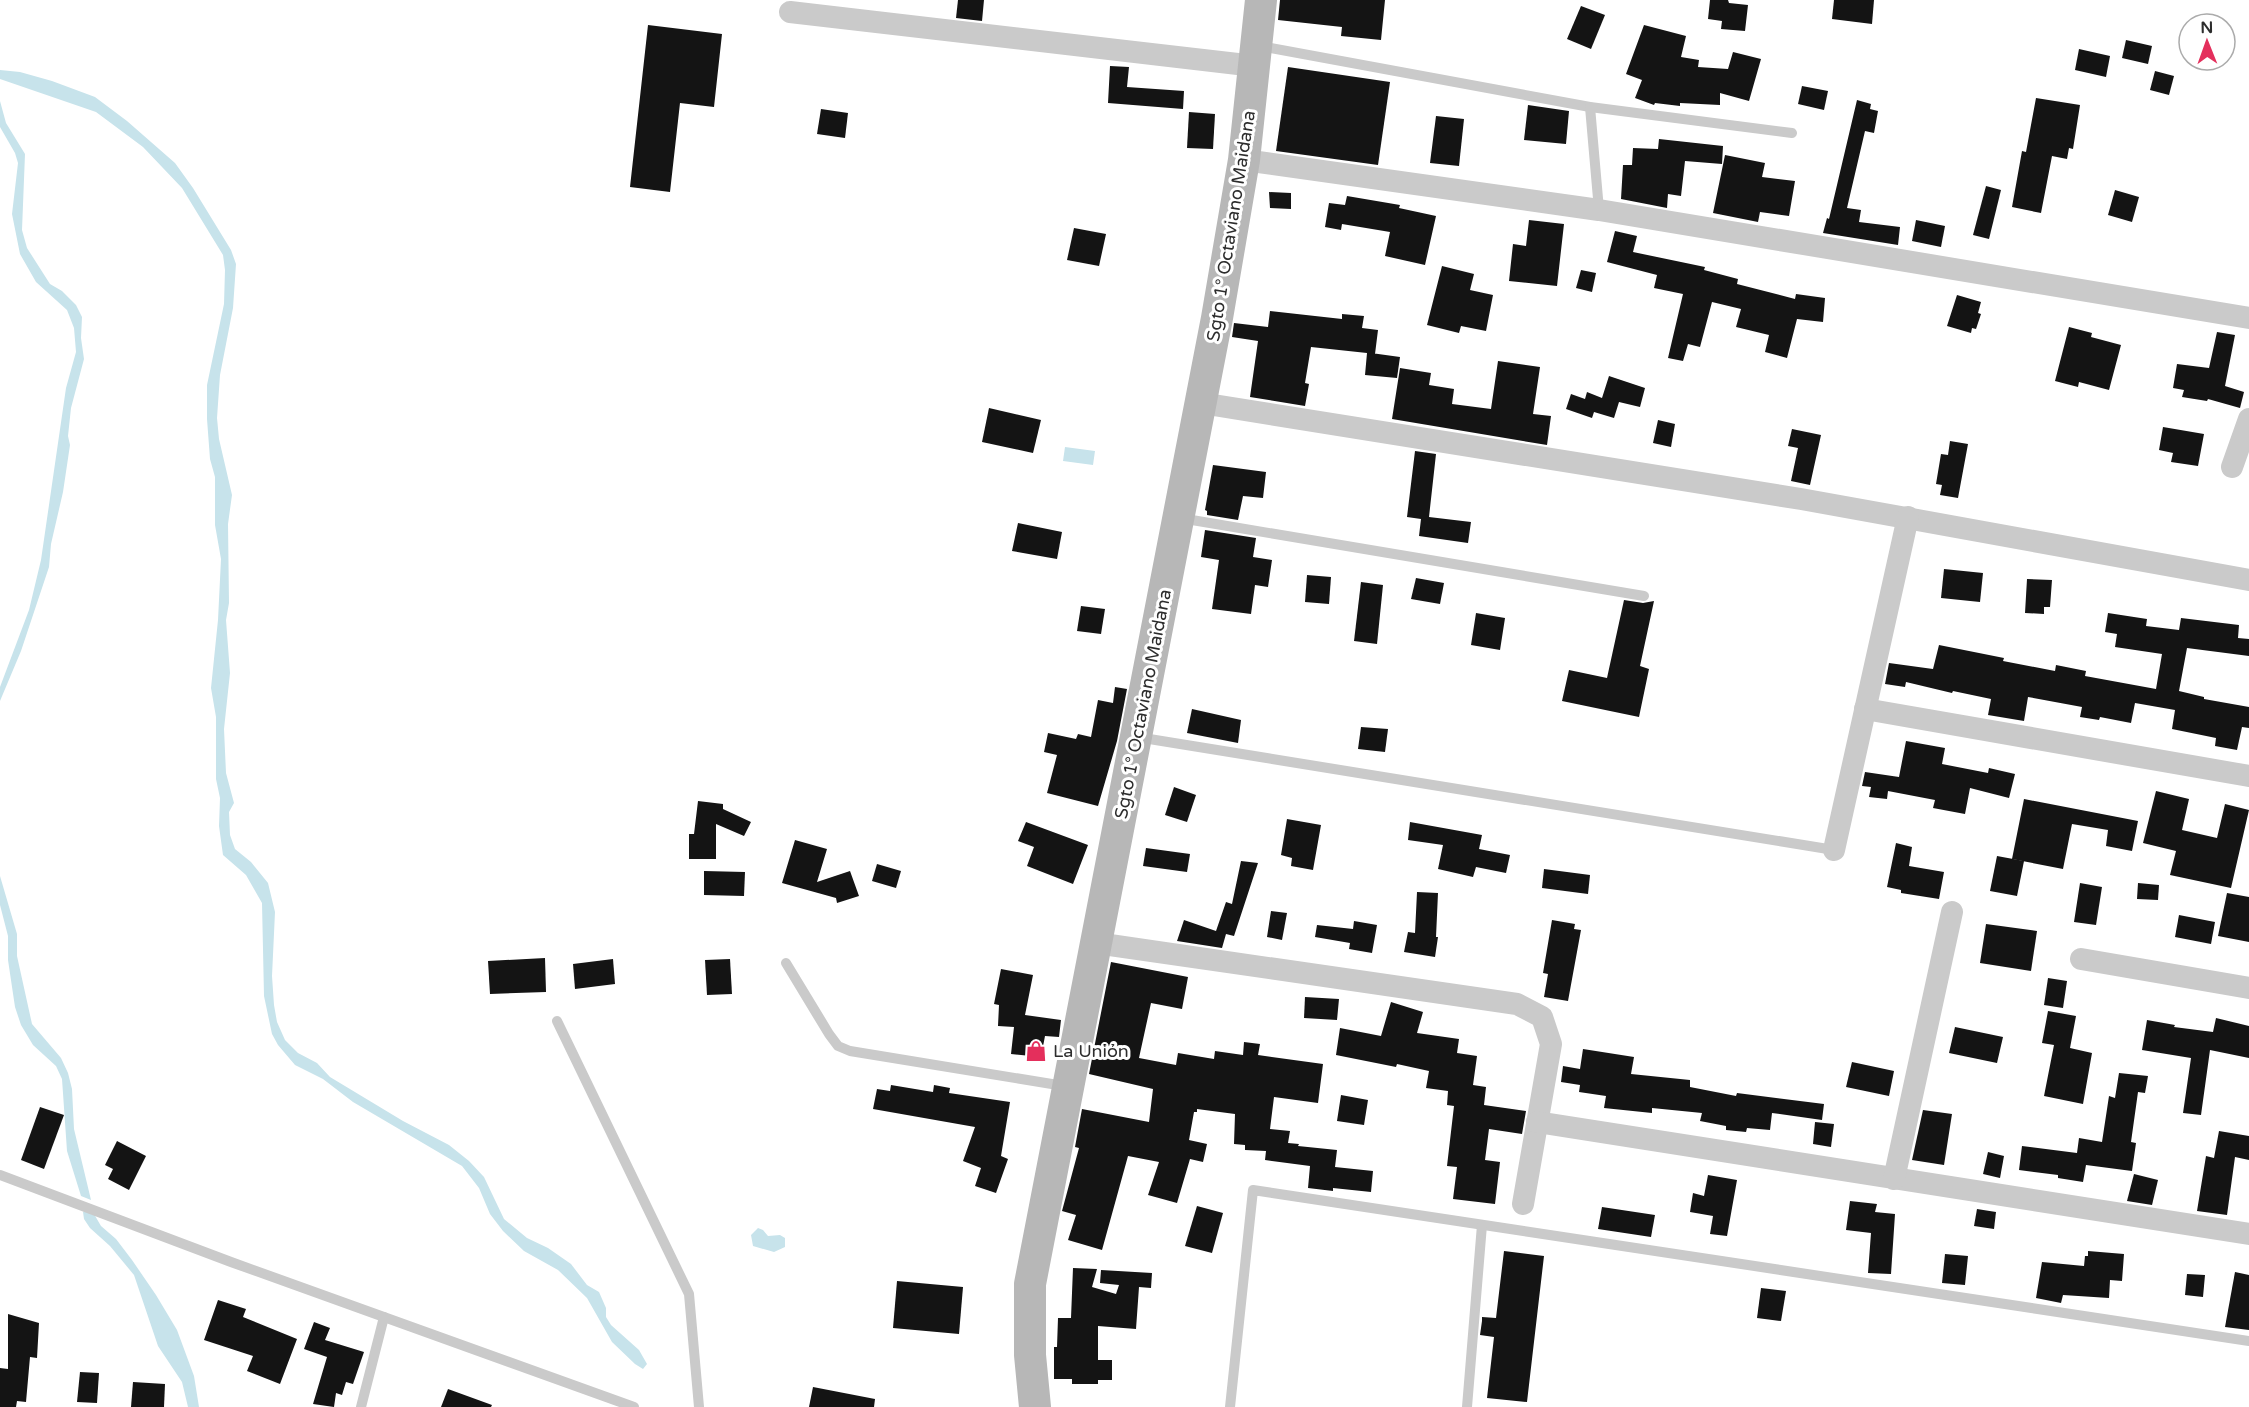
<svg xmlns="http://www.w3.org/2000/svg" width="2249" height="1407" font-family="'Varela Round',sans-serif">
	<style>
		.water { fill: #c7e3eb }
		.building { fill: #141414 }
		.lines { fill: none; stroke-linecap: round; stroke-linejoin: round }
		.service { stroke: #cacaca; stroke-width: 10 }
		.minor { stroke: #cacaca; stroke-width: 22 }
		.secondary { stroke: #b7b7b7; stroke-width: 32 }
		.labels { text-anchor: middle; stroke-width: 6; stroke-linejoin: round; paint-order: stroke }
		.street-label { font-size: 18px; fill: #2d2d2d; stroke: #fff }
		.poi-label { font-size: 18px; fill: #2d2d2d; stroke: #fff; text-anchor: start }
	</style>
	<rect width="100%" height="100%" fill="#fff"/>
	<g class="water">
		<polygon points="0,70 20,72 52,81 95,97 127,121 175,163 193,188 231,250 236,264 233,308 220,375 217,418 219,439 232,495 228,524 229,603 226,620 230,673 224,729 226,773 234,803 229,812 230,835 235,849 251,862 268,883 275,912 272,976 274,1005 277,1022 285,1040 298,1053 317,1063 330,1077 403,1121 449,1145 469,1161 484,1177 504,1219 527,1238 548,1248 571,1264 587,1285 599,1292 606,1308 606,1317 611,1325 639,1350 647,1364 643,1369 635,1364 612,1342 587,1298 558,1270 524,1251 503,1231 490,1214 479,1188 462,1166 353,1102 323,1079 295,1065 278,1045 272,1034 264,996 262,903 246,875 223,855 219,826 220,798 216,779 216,717 211,688 218,620 221,559 215,525 215,477 210,459 207,419 207,385 224,304 225,270 223,255 182,188 143,147 96,112 0,79"/>
		<polygon points="0,101 6,123 25,154 22,230 27,248 50,284 62,291 76,305 82,317 81,338 84,359 71,408 68,436 70,445 63,492 51,544 49,567 21,651 0,701 0,687 29,610 41,560 66,388 76,352 74,328 67,310 36,282 20,254 12,214 18,163 15,153 0,127"/>
		<polygon points="1065,447 1095,451 1093,465 1063,461"/>
		<polygon points="0,876 17,934 17,956 32,1024 61,1058 68,1073 72,1089 74,1129 91,1200 81,1196 67,1151 62,1079 56,1066 33,1045 21,1025 15,1007 8,960 8,936 0,905"/>
		<polygon points="85,1211 94,1214 101,1226 116,1239 132,1260 156,1295 177,1330 194,1376 199,1407 188,1407 182,1382 158,1346 134,1275 110,1246 90,1228 84,1219 83,1212"/>
		<polygon points="758,1228 763,1230 768,1236 780,1235 785,1238 785,1247 774,1252 753,1246 751,1235"/>
	</g>
	<g class="building">
		<polygon points="958,0 984,0 982,21 956,18"/>
		<polygon points="1280,0 1385,0 1381,40 1341,36 1342,27 1278,20"/>
		<polygon points="1710,0 1728,0 1729,3 1748,5 1745,31 1721,29 1722,21 1708,19"/>
		<polygon points="1834,0 1874,0 1872,24 1832,19"/>
		<polygon points="1581,6 1605,15 1591,49 1567,39"/>
		<polygon points="648,25 722,34 714,107 680,103 670,192 630,187"/>
		<polygon points="1644,25 1686,36 1681,57 1699,60 1698,67 1728,69 1733,52 1761,59 1749,101 1720,93 1720,105 1680,103 1680,106 1655,103 1654,105 1635,98 1642,80 1626,74"/>
		<polygon points="2126,40 2152,46 2148,64 2122,58"/>
		<polygon points="2079,49 2110,56 2106,77 2075,70"/>
		<polygon points="1110,66 1129,67 1127,87 1184,91 1183,109 1108,103"/>
		<polygon points="1288,67 1390,82 1378,165 1276,151"/>
		<polygon points="2155,71 2174,76 2169,95 2150,90"/>
		<polygon points="1802,86 1828,91 1824,110 1798,104"/>
		<polygon points="2036,98 2080,105 2073,149 2069,148 2067,159 2052,156 2041,213 2012,207 2022,151 2026,152"/>
		<polygon points="1857,100 1871,104 1870,109 1878,111 1874,133 1865,131 1847,208 1861,210 1859,222 1900,227 1898,245 1823,233 1827,218 1829,219"/>
		<polygon points="1528,105 1569,111 1566,144 1524,140"/>
		<polygon points="821,109 848,113 845,138 817,134"/>
		<polygon points="1189,112 1215,114 1213,149 1187,148"/>
		<polygon points="1436,116 1464,119 1459,166 1430,163"/>
		<polygon points="1659,139 1723,146 1722,164 1685,161 1681,196 1668,194 1667,208 1621,199 1623,165 1632,165 1633,148 1658,149"/>
		<polygon points="1725,155 1765,163 1762,177 1795,181 1789,216 1760,212 1758,222 1713,213"/>
		<polygon points="1986,186 2001,190 1989,239 1973,235"/>
		<polygon points="2115,190 2139,197 2132,222 2108,215"/>
		<polygon points="1269,192 1291,193 1291,209 1270,208"/>
		<polygon points="1347,196 1400,205 1399,208 1436,216 1425,265 1385,256 1390,232 1342,224 1341,230 1325,227 1329,203 1345,205"/>
		<polygon points="1529,220 1564,224 1557,286 1509,281 1513,244 1526,246"/>
		<polygon points="1916,220 1945,226 1941,247 1912,241"/>
		<polygon points="1074,228 1106,234 1099,266 1067,260"/>
		<polygon points="1615,231 1637,236 1633,252 1705,267 1704,270 1738,279 1737,284 1795,299 1796,294 1825,298 1823,322 1797,319 1787,358 1765,352 1769,335 1736,327 1741,309 1712,302 1700,347 1688,344 1683,361 1668,358 1683,294 1654,288 1657,275 1607,262"/>
		<polygon points="1442,266 1474,274 1470,290 1493,295 1486,331 1461,326 1459,333 1427,325"/>
		<polygon points="1581,270 1596,273 1592,292 1576,288"/>
		<polygon points="1957,295 1981,302 1978,313 1981,314 1976,329 1972,328 1971,333 1947,326"/>
		<polygon points="1270,311 1342,319 1342,314 1364,316 1362,328 1378,330 1375,354 1371,353 1400,357 1397,378 1365,375 1367,353 1311,347 1305,383 1309,384 1305,406 1250,397 1258,341 1232,337 1234,323 1268,327"/>
		<polygon points="2069,327 2092,333 2091,337 2121,345 2109,390 2079,382 2078,387 2055,381"/>
		<polygon points="2217,332 2235,335 2225,386 2244,392 2240,408 2208,399 2207,401 2182,397 2184,390 2173,388 2177,364 2209,368"/>
		<polygon points="1498,361 1540,367 1533,414 1551,416 1547,445 1392,419 1400,368 1431,373 1429,385 1454,389 1452,404 1491,409"/>
		<polygon points="1609,376 1645,388 1640,407 1619,402 1614,418 1594,412 1592,418 1566,409 1571,394 1585,399 1587,392 1602,398"/>
		<polygon points="989,408 1041,420 1033,453 982,442"/>
		<polygon points="1658,420 1675,424 1671,447 1653,443"/>
		<polygon points="2163,427 2204,434 2198,466 2171,462 2173,453 2159,450"/>
		<polygon points="1792,429 1821,435 1810,485 1791,481 1798,448 1788,446"/>
		<polygon points="1950,441 1968,444 1958,498 1940,495 1942,485 1936,484 1941,454 1948,455"/>
		<polygon points="1415,451 1436,454 1429,517 1471,522 1468,543 1419,536 1421,519 1407,517"/>
		<polygon points="1213,465 1266,472 1263,498 1243,496 1238,520 1207,515 1207,511 1205,510"/>
		<polygon points="1018,523 1062,532 1057,559 1012,551"/>
		<polygon points="1205,530 1256,538 1253,557 1272,560 1268,587 1255,585 1251,614 1212,609 1219,560 1201,557"/>
		<polygon points="1944,569 1983,573 1980,602 1941,598"/>
		<polygon points="1307,575 1331,577 1329,604 1305,602"/>
		<polygon points="1416,578 1444,583 1440,604 1411,599"/>
		<polygon points="2027,579 2052,580 2050,607 2044,607 2044,614 2025,613"/>
		<polygon points="1361,582 1383,585 1377,644 1354,641"/>
		<polygon points="1624,600 1643,603 1654,601 1640,666 1649,669 1639,717 1562,701 1569,670 1607,678"/>
		<polygon points="1081,606 1105,609 1101,634 1077,631"/>
		<polygon points="1476,613 1505,618 1500,650 1471,645"/>
		<polygon points="2108,613 2147,619 2146,626 2179,630 2181,618 2239,625 2238,638 2249,639 2249,656 2187,648 2179,691 2204,697 2204,699 2249,707 2249,728 2242,727 2237,750 2215,746 2216,738 2172,729 2175,710 2135,703 2131,723 2100,717 2099,720 2080,717 2082,707 2028,697 2024,721 1988,715 1991,699 1953,691 1952,693 1906,682 1905,687 1885,684 1889,663 1933,669 1939,645 2004,658 2003,661 2055,671 2056,665 2086,671 2085,676 2156,689 2162,654 2115,647 2117,634 2105,632"/>
		<polygon points="1115,687 1127,689 1117,741 1098,806 1047,793 1057,755 1044,752 1048,733 1076,739 1078,734 1091,737 1098,700 1113,703"/>
		<polygon points="1192,709 1241,720 1238,743 1187,733"/>
		<polygon points="1361,727 1388,729 1385,752 1358,749"/>
		<polygon points="1906,741 1945,748 1942,764 1988,773 1989,768 2015,774 2009,798 1970,788 1965,814 1933,808 1935,800 1888,791 1887,799 1869,797 1871,787 1862,786 1865,772 1899,777"/>
		<polygon points="1174,787 1196,795 1187,822 1165,815"/>
		<polygon points="2156,791 2189,799 2182,830 2217,838 2225,804 2249,810 2231,888 2170,875 2176,851 2143,843"/>
		<polygon points="2024,799 2138,821 2132,851 2106,846 2108,830 2072,824 2063,869 2012,859"/>
		<polygon points="698,801 723,804 723,809 751,822 744,836 716,824 716,859 689,859 689,834 694,834"/>
		<polygon points="1287,819 1321,825 1313,870 1291,866 1292,858 1281,855"/>
		<polygon points="1026,822 1088,845 1073,884 1027,866 1034,847 1018,841"/>
		<polygon points="1410,822 1482,835 1479,849 1510,855 1506,873 1476,867 1473,877 1438,869 1443,845 1408,840"/>
		<polygon points="795,840 827,849 817,882 850,871 859,896 837,903 836,898 782,883"/>
		<polygon points="1896,843 1912,847 1909,866 1944,872 1939,899 1901,893 1901,890 1887,887"/>
		<polygon points="1146,848 1190,854 1187,872 1143,866"/>
		<polygon points="1997,856 2024,861 2017,896 1990,891"/>
		<polygon points="1241,861 1258,863 1234,936 1226,934 1222,948 1177,941 1184,920 1216,931 1226,902 1232,904"/>
		<polygon points="877,864 901,871 896,888 872,881"/>
		<polygon points="1544,869 1590,875 1588,894 1542,888"/>
		<polygon points="704,871 745,872 744,896 704,895"/>
		<polygon points="2080,883 2102,887 2096,925 2074,922"/>
		<polygon points="2138,883 2159,885 2158,900 2137,899"/>
		<polygon points="1417,892 1438,893 1436,937 1438,937 1435,957 1404,952 1408,932 1415,933"/>
		<polygon points="2227,893 2249,897 2249,942 2218,936"/>
		<polygon points="1271,911 1287,913 1282,940 1267,937"/>
		<polygon points="2179,915 2215,922 2211,944 2175,937"/>
		<polygon points="1552,920 1575,924 1574,929 1581,930 1568,1001 1544,997 1548,974 1543,973"/>
		<polygon points="1354,921 1377,925 1372,953 1349,949 1350,943 1315,937 1317,925 1353,929"/>
		<polygon points="1986,924 2037,931 2031,971 1980,963"/>
		<polygon points="545,958 546,992 490,994 488,961"/>
		<polygon points="613,959 615,984 575,989 573,964"/>
		<polygon points="730,959 732,994 707,995 705,960"/>
		<polygon points="1111,962 1188,977 1182,1009 1151,1003 1139,1058 1176,1065 1178,1053 1214,1059 1215,1051 1243,1055 1244,1042 1260,1044 1258,1055 1323,1064 1318,1103 1274,1097 1270,1129 1290,1131 1288,1143 1299,1144 1298,1146 1337,1150 1335,1167 1373,1171 1371,1192 1333,1188 1333,1191 1308,1188 1310,1166 1265,1160 1266,1151 1245,1150 1245,1145 1234,1144 1235,1114 1197,1109 1197,1112 1194,1112 1189,1140 1207,1144 1203,1162 1190,1159 1177,1203 1148,1195 1159,1162 1128,1156 1102,1250 1068,1240 1076,1215 1062,1211 1079,1148 1075,1147 1082,1109 1149,1122 1153,1089 1089,1074"/>
		<polygon points="1001,969 1033,975 1025,1015 1061,1020 1059,1037 1045,1036 1041,1057 1011,1054 1014,1027 998,1026 999,1005 994,1004"/>
		<polygon points="2048,978 2067,981 2063,1008 2044,1005"/>
		<polygon points="1305,997 1339,999 1337,1020 1304,1018"/>
		<polygon points="1391,1002 1423,1012 1417,1033 1459,1039 1457,1053 1477,1056 1473,1085 1486,1087 1484,1105 1526,1111 1522,1134 1489,1129 1485,1160 1500,1162 1495,1204 1453,1199 1457,1167 1447,1166 1454,1106 1447,1105 1448,1091 1426,1088 1429,1071 1397,1064 1396,1067 1336,1055 1340,1028 1381,1036"/>
		<polygon points="2048,1011 2076,1016 2070,1048 2092,1053 2083,1104 2044,1096 2054,1045 2042,1043"/>
		<polygon points="2216,1018 2249,1026 2249,1058 2210,1050 2201,1115 2183,1113 2191,1058 2142,1050 2147,1020 2175,1025 2174,1027 2213,1032"/>
		<polygon points="1955,1027 2003,1037 1997,1063 1949,1053"/>
		<polygon points="1583,1049 1634,1057 1631,1074 1690,1080 1690,1087 1736,1096 1737,1093 1824,1104 1822,1120 1772,1113 1770,1130 1747,1128 1746,1132 1726,1130 1726,1126 1700,1121 1702,1113 1652,1108 1652,1113 1604,1108 1606,1096 1579,1092 1580,1085 1561,1082 1563,1066 1580,1069"/>
		<polygon points="1852,1062 1894,1071 1889,1096 1846,1087"/>
		<polygon points="2119,1073 2148,1076 2145,1093 2138,1092 2131,1142 2136,1143 2132,1171 2086,1165 2083,1182 2058,1178 2058,1175 2019,1170 2022,1146 2077,1153 2079,1138 2102,1142 2109,1096 2115,1098"/>
		<polygon points="891,1085 933,1092 934,1085 950,1088 949,1093 1010,1102 1001,1156 1008,1159 996,1193 975,1186 981,1168 963,1161 975,1127 873,1109 877,1089 890,1091"/>
		<polygon points="1341,1095 1368,1100 1364,1125 1337,1121"/>
		<polygon points="40,1107 64,1115 44,1169 21,1160"/>
		<polygon points="1923,1110 1952,1114 1944,1165 1912,1160"/>
		<polygon points="1815,1122 1834,1124 1831,1147 1813,1144"/>
		<polygon points="2219,1131 2249,1136 2249,1160 2235,1157 2227,1215 2197,1211 2206,1156 2214,1158"/>
		<polygon points="117,1141 146,1156 129,1190 108,1179 113,1169 105,1165"/>
		<polygon points="1988,1152 2004,1156 2000,1178 1983,1174"/>
		<polygon points="2134,1174 2158,1180 2152,1205 2127,1201"/>
		<polygon points="1708,1175 1737,1180 1727,1236 1710,1234 1713,1216 1690,1212 1693,1193 1704,1196"/>
		<polygon points="1850,1201 1877,1204 1875,1212 1895,1214 1891,1274 1868,1273 1871,1233 1846,1230"/>
		<polygon points="1197,1206 1223,1213 1212,1253 1185,1246"/>
		<polygon points="1602,1207 1655,1215 1651,1237 1598,1229"/>
		<polygon points="1977,1209 1996,1212 1994,1229 1974,1226"/>
		<polygon points="1504,1251 1544,1256 1527,1402 1487,1398 1494,1337 1480,1335 1482,1321 1482,1317 1496,1318"/>
		<polygon points="2088,1251 2124,1254 2122,1281 2110,1280 2109,1298 2063,1295 2061,1303 2036,1298 2042,1262 2084,1266 2085,1256 2088,1256"/>
		<polygon points="1945,1254 1968,1256 1965,1285 1942,1283"/>
		<polygon points="1073,1268 1097,1269 1092,1287 1116,1294 1119,1285 1100,1283 1101,1270 1152,1273 1151,1288 1139,1287 1136,1329 1098,1326 1098,1360 1112,1360 1112,1380 1098,1380 1098,1384 1072,1384 1072,1379 1054,1379 1054,1347 1057,1347 1058,1318 1071,1318"/>
		<polygon points="2235,1272 2249,1275 2249,1330 2225,1327"/>
		<polygon points="2187,1274 2205,1275 2203,1297 2185,1295"/>
		<polygon points="897,1281 963,1287 959,1334 893,1328"/>
		<polygon points="1761,1288 1786,1291 1781,1321 1757,1318"/>
		<polygon points="218,1300 246,1309 243,1317 297,1339 280,1384 247,1371 253,1356 204,1340"/>
		<polygon points="8,1314 39,1323 37,1358 30,1357 26,1402 17,1401 16,1407 0,1407 0,1368 8,1369"/>
		<polygon points="314,1322 330,1328 325,1340 364,1352 353,1384 346,1382 342,1395 336,1393 334,1407 313,1404 327,1357 304,1349"/>
		<polygon points="80,1372 99,1373 97,1403 77,1402"/>
		<polygon points="133,1382 165,1384 164,1407 131,1407"/>
		<polygon points="813,1387 875,1399 874,1407 809,1407"/>
		<polygon points="448,1389 492,1405 491,1407 441,1407"/>
	</g>
	<g class="lines">
		<g class="service">
			<polyline points="1260,46 1590,107 1792,133"/>
			<polyline points="1590,107 1599,210"/>
			<polyline points="1180,518 1644,596"/>
			<polyline points="1137,737 1834,850"/>
			<polyline points="786,963 829,1034 838,1046 850,1051 1064,1086"/>
			<polyline points="557,1021 689,1294 699,1407"/>
			<polyline points="0,1175 231,1262 634,1407"/>
			<polyline points="361,1407 384,1317"/>
			<polyline points="1230,1407 1253,1190 2249,1341"/>
			<polyline points="1467,1407 1482,1225"/>
		</g>
		<g class="minor">
			<polyline points="790,12 1255,66"/>
			<polyline points="1244,160 1599,210 2249,318"/>
			<polyline points="1201,403 1801,499 2249,580"/>
			<polyline points="2232,467 2249,419"/>
			<polyline points="1865,709 2249,776"/>
			<polyline points="1834,850 1908,517"/>
			<polyline points="1096,943 1517,1004 1542,1017 1551,1044 1523,1204"/>
			<polyline points="2081,959 2249,988"/>
			<polyline points="1537,1122 2249,1234"/>
			<polyline points="1894,1179 1952,912"/>
		</g>
		<polyline class="secondary" points="1035,1407 1030,1355 1030,1284 1217,318 1244,160 1261,0"/>
	</g>
	<defs>
		<symbol id="shop-bare" viewBox="-9 -9 18 18"><path d="M-5-2.5h2.3a2.7 3.5 0 0 1 5.4 0H5L5.5 6h-11ZM-1.5-2.5h3a1.5 2.3 0 0 0-3 0Z" fill="#e42f5c" stroke="#fff" stroke-width="2.5" paint-order="stroke"/></symbol>
	</defs>
	<g fill-rule="evenodd">
		<use href="#shop-bare" x="1021" y="1036" width="30" height="30"/>
	</g>
	<g class="labels">
		<g class="street-label">
			<text transform="translate(1231 226) rotate(-81)" y="6">Sgto 1° Octaviano Maidana</text>
			<text transform="translate(1143 704) rotate(-79)" y="6">Sgto 1° Octaviano Maidana</text>
		</g>
		<g class="poi-label">
			<text x="1053" y="1057">La Unión</text>
		</g>
	</g>
	<g transform="translate(2207 42) rotate(359)"><circle r="28" fill="#ffffff" stroke="#ababab" stroke-width="1.5"/>
	<path d="M0-4.5L10 22L0 15L-10 22Z" fill="#e42f5c"/>
	<text y="-9" font-size="16" font-weight="bold" text-anchor="middle" fill="#2d2d2d">N</text>
	</g>
</svg>
